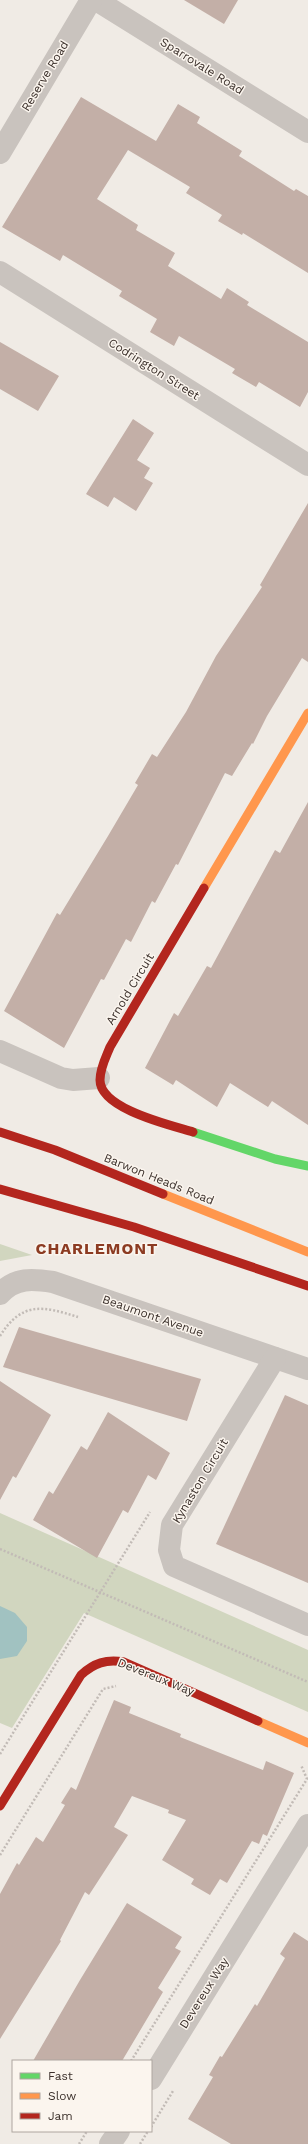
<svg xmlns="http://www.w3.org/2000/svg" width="308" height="2144" font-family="'Work Sans',sans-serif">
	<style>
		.green { fill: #d1d6bf }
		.water { fill: #a1c2c1 }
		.building { fill: #c3afa7 }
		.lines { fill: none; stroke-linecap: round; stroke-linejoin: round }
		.path { stroke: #c2bbb6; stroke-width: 2.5; stroke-dasharray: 2 2; stroke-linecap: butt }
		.street { stroke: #c9c3be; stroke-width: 22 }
		.fast { stroke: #63d668; stroke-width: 9 }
		.slow { stroke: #ff974d; stroke-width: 9 }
		.jam { stroke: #b3261e; stroke-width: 9 }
		.labels { text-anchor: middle; stroke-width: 3; stroke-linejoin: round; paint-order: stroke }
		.street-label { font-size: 12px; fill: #3b302b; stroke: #fbf5ee }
		.district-label { font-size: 16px; font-weight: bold; letter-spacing: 1px; fill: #8c3b22; stroke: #fbf5ee }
	</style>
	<rect width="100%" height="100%" fill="#f0ebe5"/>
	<g class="green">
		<polygon points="0,1244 32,1255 0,1261"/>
		<polygon points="0,1513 308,1650 308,1712 84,1613 12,1728 0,1723"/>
	</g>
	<polygon class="water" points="0,1606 15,1613 27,1627 27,1641 17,1656 0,1659"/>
	<g class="building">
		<polygon points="184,0 238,0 224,24"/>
		<polygon points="81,97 156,141 178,104 200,117 197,123 242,151 239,156 294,191 296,189 308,196 308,273 243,233 242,235 218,221 222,215 186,193 190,187 128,150 97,199 138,225 136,230 175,253 168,266 221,299 227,288 249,302 247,305 308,342 308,392 300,407 259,382 256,387 232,373 235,369 179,336 174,346 150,332 157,319 119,296 122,291 63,255 60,261 2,227"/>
		<polygon points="0,342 59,376 38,411 0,389"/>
		<polygon points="133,419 154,433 137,460 150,468 144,478 153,483 136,511 114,497 108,507 86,494"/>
		<polygon points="308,503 308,662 302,658 267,716 253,744 252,743 232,776 225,773 178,865 176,864 155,903 152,901 131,942 126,939 104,980 101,979 64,1048 4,1011 57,913 60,915 108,836 138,785 135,783 152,754 157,757 186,712 216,656 262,587 260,585"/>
		<polygon points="308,802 308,1125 272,1101 268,1107 230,1083 217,1107 176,1080 173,1085 145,1068 174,1013 178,1016 207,966 211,968 275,850 280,853"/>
		<polygon points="19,1327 201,1379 187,1421 3,1367"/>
		<polygon points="0,1381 51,1415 16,1478 13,1476 0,1500"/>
		<polygon points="285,1395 308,1405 308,1583 216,1544"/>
		<polygon points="108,1412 170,1453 156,1480 148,1475 128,1513 123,1510 97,1558 33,1520 49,1491 53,1494 81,1446 87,1450"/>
		<polygon points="114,1700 131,1707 129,1713 181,1734 180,1737 263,1770 266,1761 294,1773 267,1836 263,1834 259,1844 252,1841 227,1883 220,1879 210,1895 191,1884 194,1879 162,1860 186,1820 168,1813 169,1810 132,1796 114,1827 128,1835 89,1895 85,1892 60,1940 61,1941 0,2039 0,1894 17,1863 19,1865 36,1837 43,1842 65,1805 61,1803 71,1787 76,1790"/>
		<polygon points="127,1903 182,1937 175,1948 181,1951 158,1988 163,1992 122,2061 33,2061 80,1980"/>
		<polygon points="294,1932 308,1941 308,2144 231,2144 188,2119 213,2077 209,2075 220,2056 222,2057 255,2004 257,2006 285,1958 280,1954"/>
	</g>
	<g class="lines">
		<g class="path">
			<path d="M0 1336C22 1301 43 1306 78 1317"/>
			<polyline points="0,1549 308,1682"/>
			<polyline points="0,1754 150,1512"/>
			<polyline points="0,1855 103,1689 116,1686"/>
			<polyline points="131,2061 307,1779 301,1765"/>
			<polyline points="151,2127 173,2091"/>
			<polyline points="79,2144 87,2131"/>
			<polyline points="140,2144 148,2131"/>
		</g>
		<g class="street">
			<polyline points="96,0 308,132"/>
			<polyline points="0,153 91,0"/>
			<polyline points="0,272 308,465"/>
			<polyline points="0,1051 61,1078 73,1080 99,1078"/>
			<path d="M0 1294C15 1277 33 1279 53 1282L308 1369"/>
			<polyline points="275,1358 172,1525 169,1550 174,1566 308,1625"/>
			<polyline points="151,2079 308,1825"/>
			<polyline points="110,2144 119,2131"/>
		</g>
		<polyline class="fast" points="193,1132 275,1159 308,1166"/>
		<g class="slow">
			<polyline points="204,888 308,713"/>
			<polyline points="163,1194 308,1252"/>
			<polyline points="258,1721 308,1743"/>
		</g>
		<g class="jam">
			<polyline points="0,1132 55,1150 163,1194"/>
			<path d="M193 1132C170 1125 100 1109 100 1080 100 1068 106 1057 110 1047L204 888"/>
			<polyline points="0,1189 134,1227 308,1286"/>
			<path d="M0 1806 81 1675C94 1663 106 1659 124 1662L258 1721"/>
		</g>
	</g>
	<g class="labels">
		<g class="street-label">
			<text transform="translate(202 66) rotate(32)" y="4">Sparrovale Road</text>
			<text transform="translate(45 76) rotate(-59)" y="4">Reserve Road</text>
			<text transform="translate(154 369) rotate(32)" y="4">Codrington Street</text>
			<text transform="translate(130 989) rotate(-59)" y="4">Arnold Circuit</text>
			<text transform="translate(159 1179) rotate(22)" y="4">Barwon Heads Road</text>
			<text transform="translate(153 1316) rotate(19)" y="4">Beaumont Avenue</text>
			<text transform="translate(200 1481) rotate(-59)" y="4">Kynaston Circuit</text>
			<text transform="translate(156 1677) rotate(22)" y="4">Devereux Way</text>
			<text transform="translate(204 1993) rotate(-58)" y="4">Devereux Way</text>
		</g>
		<g class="district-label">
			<text x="97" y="1254">CHARLEMONT</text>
		</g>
	</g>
	<rect x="12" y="2060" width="140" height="72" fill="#fbf5ee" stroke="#aea6a0"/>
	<rect x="20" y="2073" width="20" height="6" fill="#63d668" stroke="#aea6a0"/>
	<text x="48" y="2080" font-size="12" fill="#3b302b">Fast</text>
	<rect x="20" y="2093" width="20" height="6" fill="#ff974d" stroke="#aea6a0"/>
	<text x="48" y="2100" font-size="12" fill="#3b302b">Slow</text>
	<rect x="20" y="2113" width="20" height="6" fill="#b3261e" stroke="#aea6a0"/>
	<text x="48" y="2120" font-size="12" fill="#3b302b">Jam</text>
</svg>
